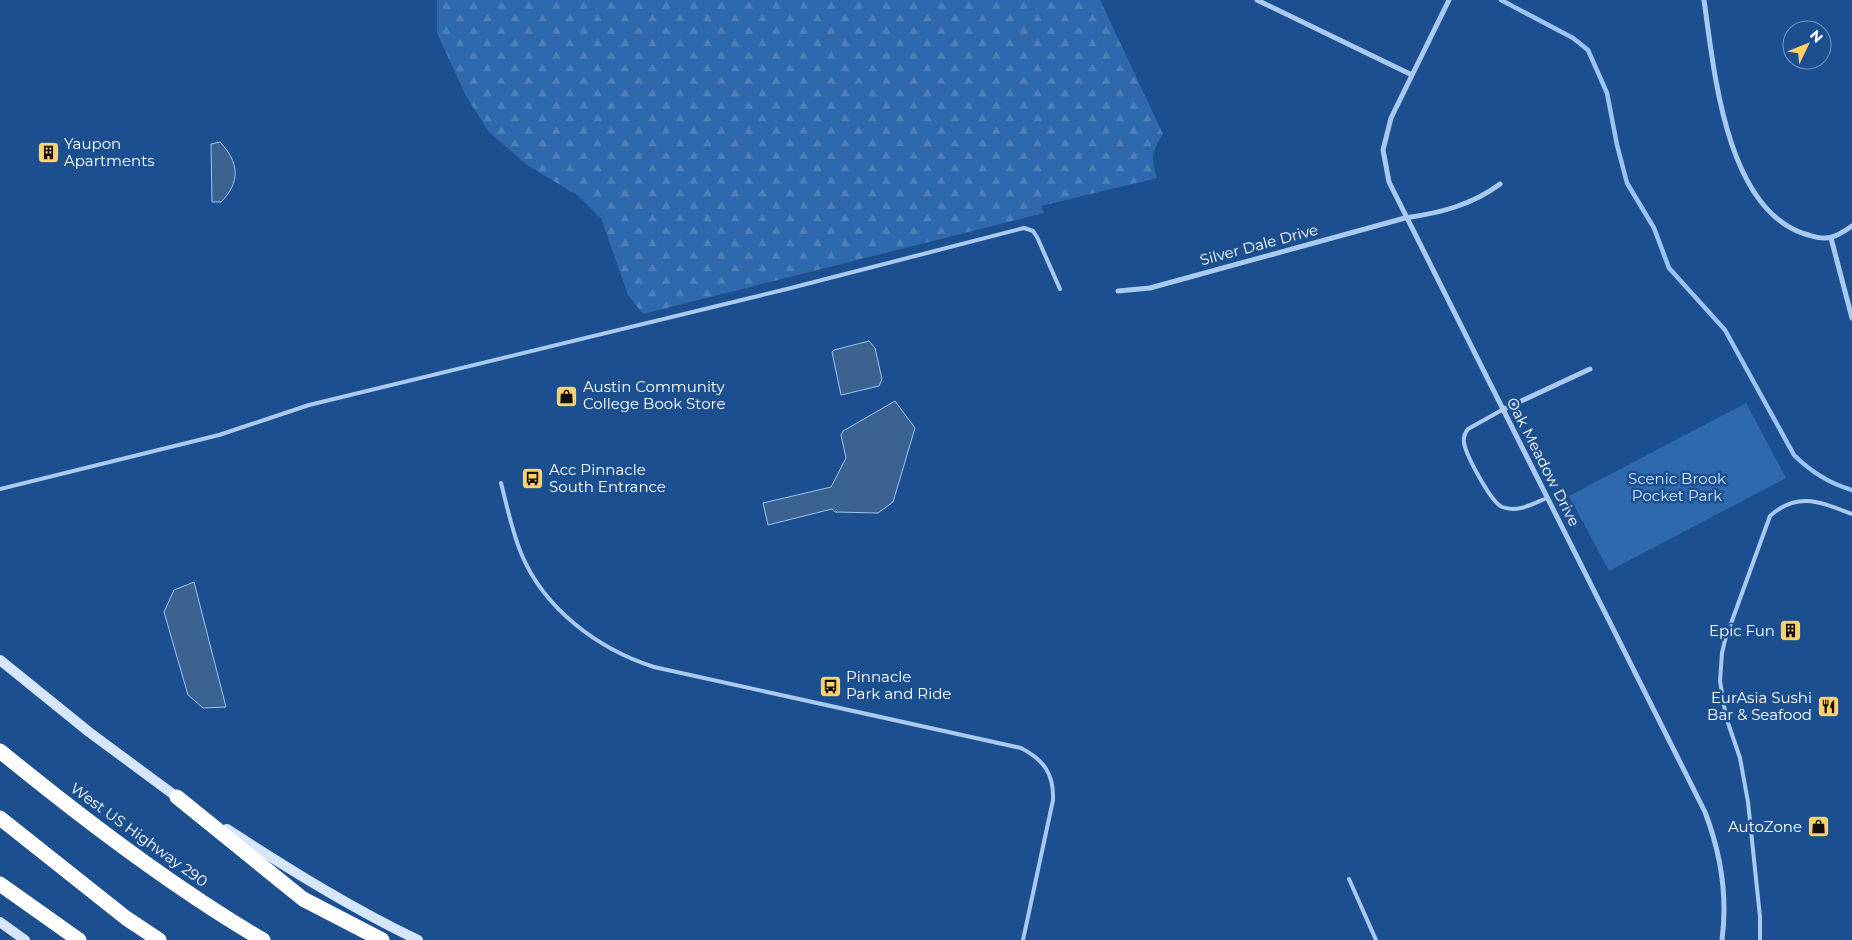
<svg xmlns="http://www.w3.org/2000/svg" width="1852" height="940" font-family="Montserrat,sans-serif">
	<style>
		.forest { fill: url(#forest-firs) }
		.park { fill: #2e69ad }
		.water { fill: #3c6290; stroke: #9cc4f0 }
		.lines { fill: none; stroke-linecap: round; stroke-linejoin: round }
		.stream { stroke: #9cc4f0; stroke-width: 4.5 }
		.lane { stroke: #a9c9ee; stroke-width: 4 }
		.street { stroke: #a9c9ee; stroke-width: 5 }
		.secondary { stroke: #d6e6fa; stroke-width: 10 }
		.highway { stroke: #fff; stroke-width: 15 }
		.labels { text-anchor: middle; stroke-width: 5; stroke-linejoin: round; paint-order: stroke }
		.poi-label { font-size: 15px; fill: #fff; stroke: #1b4f8f; text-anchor: start }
		.street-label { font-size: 15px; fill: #fff; stroke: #1b4f8f }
		.park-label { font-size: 15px; fill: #cfe3fa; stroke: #1b4f8f }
	</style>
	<defs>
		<pattern id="forest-firs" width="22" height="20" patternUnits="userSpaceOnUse" patternTransform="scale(1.25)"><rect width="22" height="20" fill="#2e69ad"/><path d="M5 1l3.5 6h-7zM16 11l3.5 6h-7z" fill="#4d80b9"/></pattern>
	</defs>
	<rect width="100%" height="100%" fill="#1b4f8f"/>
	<path class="forest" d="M437 0H1100L1163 134C1151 152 1151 158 1157 178L1041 206 1044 213 643 314 628 295 601 218 577 195 527 165 489 132 466 96 437 33Z"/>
	<polygon class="park" points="1746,403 1786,478 1609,571 1569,496"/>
	<g class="water">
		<path d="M220 142C239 162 241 182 221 202H212L211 144Z"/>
		<polygon points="869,341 875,348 882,379 879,386 841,395 832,352 834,350"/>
		<polygon points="895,401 915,428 893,502 878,513 835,512 832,509 768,525 763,503 831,487 846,458 841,435 843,431"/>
		<polygon points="194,582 226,707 203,708 188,695 164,612 174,590"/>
	</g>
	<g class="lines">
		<path class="stream" d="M1501 0 1573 38 1588 50 1607 93 1617 145 1627 183 1654 228 1669 268 1725 330 1794 455C1811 472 1828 483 1852 490"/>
		<g class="lane">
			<path d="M1502 410 1468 429C1464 434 1463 441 1465 447 1469 460 1491 502 1502 507 1518 513 1532 504 1547 498"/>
			<path d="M501 483C507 506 512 531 521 553 544 609 598 649 654 667L1021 748C1044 760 1054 774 1053 800L1023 940"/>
			<polyline points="0,489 219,435 309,405 787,289 1024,228 1033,231 1037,237 1060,289"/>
			<polyline points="1349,879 1376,940"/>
			<path d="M1760 940V917L1748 802 1740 758 1726 717 1720 681 1722 653 1725 640 1770 516C1798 491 1820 502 1852 514"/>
		</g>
		<g class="street">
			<polyline points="1257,0 1410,74"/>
			<path d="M1449 0 1391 118 1383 150 1389 182 1705 812C1721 854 1728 895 1722 940"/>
			<path d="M1704 0C1714 69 1725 205 1802 233 1811 236 1822 240 1832 237 1839 235 1846 230 1852 226"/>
			<polyline points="1831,238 1852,318"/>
			<path d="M1118 291 1150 288 1405 218C1440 213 1472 205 1500 184"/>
			<polyline points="1502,410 1590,369"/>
		</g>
		<g class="secondary">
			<polyline points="0,660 89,732 181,800"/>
			<path d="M227 829C289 869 351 908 418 940"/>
			<polyline points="0,922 25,940"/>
		</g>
		<g class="highway">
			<path d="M0 751C82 818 172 887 263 940"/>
			<polyline points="177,797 303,899 382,940"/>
			<polyline points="0,818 126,918 159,940"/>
			<polyline points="0,884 79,940"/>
		</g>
	</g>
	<defs>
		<symbol id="building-square" viewBox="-11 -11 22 22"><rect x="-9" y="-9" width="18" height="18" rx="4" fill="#ffd166" stroke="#1b4f8f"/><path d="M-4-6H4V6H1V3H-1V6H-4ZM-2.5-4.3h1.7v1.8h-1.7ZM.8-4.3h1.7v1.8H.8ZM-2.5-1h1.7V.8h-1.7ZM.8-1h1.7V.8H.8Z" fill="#111"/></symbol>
		<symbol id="shop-square" viewBox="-11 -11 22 22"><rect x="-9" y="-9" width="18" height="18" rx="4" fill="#ffd166" stroke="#1b4f8f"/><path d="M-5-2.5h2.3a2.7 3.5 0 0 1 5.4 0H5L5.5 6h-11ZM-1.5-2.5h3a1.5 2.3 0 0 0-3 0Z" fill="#111"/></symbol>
		<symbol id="bus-square" viewBox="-11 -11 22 22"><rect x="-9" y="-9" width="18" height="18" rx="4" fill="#ffd166" stroke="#1b4f8f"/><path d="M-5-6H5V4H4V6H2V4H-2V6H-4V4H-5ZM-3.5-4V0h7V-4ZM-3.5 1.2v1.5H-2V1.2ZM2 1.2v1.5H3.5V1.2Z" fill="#111"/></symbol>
		<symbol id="restaurant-square" viewBox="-11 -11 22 22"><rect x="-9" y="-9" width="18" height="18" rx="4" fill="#ffd166" stroke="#1b4f8f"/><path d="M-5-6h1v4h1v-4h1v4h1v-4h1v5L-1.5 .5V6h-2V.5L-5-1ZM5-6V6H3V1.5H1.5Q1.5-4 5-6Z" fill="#111"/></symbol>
	</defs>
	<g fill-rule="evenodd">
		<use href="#building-square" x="36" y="140" width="25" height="25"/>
		<use href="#shop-square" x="554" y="384" width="25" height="25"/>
		<use href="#bus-square" x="520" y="466" width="25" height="25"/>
		<use href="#building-square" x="1778" y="618" width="25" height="25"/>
		<use href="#bus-square" x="818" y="674" width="25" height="25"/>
		<use href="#restaurant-square" x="1816" y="694" width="25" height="25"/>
		<use href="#shop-square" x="1806" y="814" width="25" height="25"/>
	</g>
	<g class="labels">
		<g class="poi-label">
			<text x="64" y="149">Yaupon<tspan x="64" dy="17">Apartments</tspan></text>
			<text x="583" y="392">Austin Community<tspan x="583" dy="17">College Book Store</tspan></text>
			<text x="549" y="475">Acc Pinnacle<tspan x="549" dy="17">South Entrance</tspan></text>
			<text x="1775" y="636" text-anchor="end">Epic Fun</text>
			<text x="846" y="682">Pinnacle<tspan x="846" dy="17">Park and Ride</tspan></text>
			<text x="1812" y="703" text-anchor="end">EurAsia Sushi<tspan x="1812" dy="17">Bar &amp; Seafood</tspan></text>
			<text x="1802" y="832" text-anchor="end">AutoZone</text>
		</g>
		<g class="street-label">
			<text transform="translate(1259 245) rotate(-15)" y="5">Silver Dale Drive</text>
			<text transform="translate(1543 462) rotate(63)" y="5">Oak Meadow Drive</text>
			<text transform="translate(139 835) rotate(36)" y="5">West US Highway 290</text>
		</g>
		<g class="park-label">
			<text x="1677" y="484">Scenic Brook<tspan x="1677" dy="17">Pocket Park</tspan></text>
		</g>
	</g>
	<g transform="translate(1807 45) rotate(47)"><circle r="24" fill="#1b4f8f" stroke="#7695bc"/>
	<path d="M0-4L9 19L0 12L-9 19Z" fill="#ffd166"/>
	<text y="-8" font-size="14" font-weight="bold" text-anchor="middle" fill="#ffffff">N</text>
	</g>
</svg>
